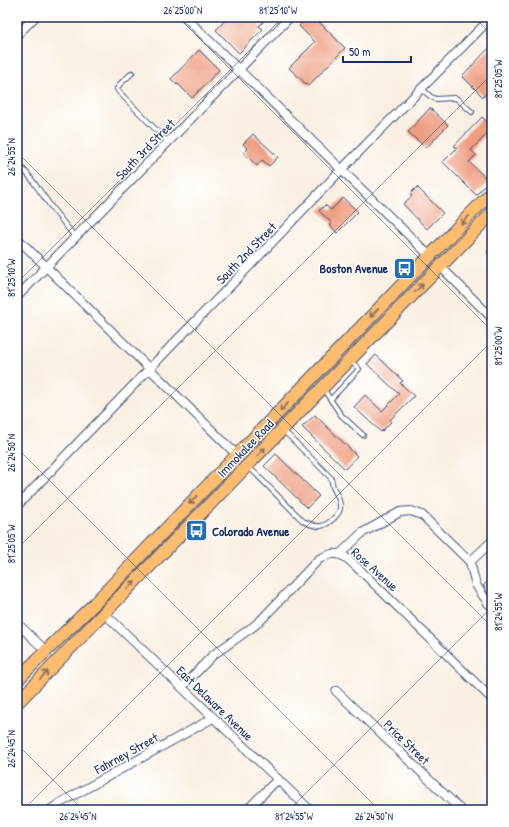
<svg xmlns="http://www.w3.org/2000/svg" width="509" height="827" font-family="'Patrick Hand',sans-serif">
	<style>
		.building { fill: #ee9d81 }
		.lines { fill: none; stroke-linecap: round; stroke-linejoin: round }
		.service-casing { stroke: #3c4c72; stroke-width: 6 }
		.minor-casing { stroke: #3c4c72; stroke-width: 10 }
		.primary-casing { stroke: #3c4c72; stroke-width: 14 }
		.service { stroke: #fff; stroke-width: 4 }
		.minor { stroke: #fff; stroke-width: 8 }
		.primary { stroke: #fdbc6f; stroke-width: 12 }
		.oneway { stroke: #816e66 }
		.ticks { fill: none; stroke: #1b2f5e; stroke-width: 1; stroke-opacity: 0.45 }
		.labels { text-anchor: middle; stroke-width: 3; stroke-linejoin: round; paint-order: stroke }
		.street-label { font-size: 13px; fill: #1b2f5e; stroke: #fff }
		.poi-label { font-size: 13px; font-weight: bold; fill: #1b2f5e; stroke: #fff; text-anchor: end }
		.neatline { fill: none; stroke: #1b2f5e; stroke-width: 1.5 }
		.ticks-label { font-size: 10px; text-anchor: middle; fill: #1b2f5e }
	</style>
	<rect width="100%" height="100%" fill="#fff"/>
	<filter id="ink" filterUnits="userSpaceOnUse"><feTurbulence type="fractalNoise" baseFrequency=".025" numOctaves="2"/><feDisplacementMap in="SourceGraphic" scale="8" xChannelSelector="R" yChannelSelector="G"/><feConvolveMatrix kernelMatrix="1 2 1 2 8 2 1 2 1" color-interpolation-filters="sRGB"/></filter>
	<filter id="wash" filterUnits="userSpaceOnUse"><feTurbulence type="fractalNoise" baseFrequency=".012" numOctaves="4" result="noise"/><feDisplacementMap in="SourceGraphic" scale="16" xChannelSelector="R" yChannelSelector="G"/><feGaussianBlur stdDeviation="0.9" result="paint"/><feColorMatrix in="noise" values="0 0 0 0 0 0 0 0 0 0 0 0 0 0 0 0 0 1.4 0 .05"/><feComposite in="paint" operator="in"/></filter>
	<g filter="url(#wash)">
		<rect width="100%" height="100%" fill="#f9f0e3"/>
		<g id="blocks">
			<g class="building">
				<polygon points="228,17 268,17 259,26 263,29 239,53 216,30"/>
				<polygon points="308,17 314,17 345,48 308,86 289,68 315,42 299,26"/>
				<polygon points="492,45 492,87 483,97 462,76"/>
				<polygon points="199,50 219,70 192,98 178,84 177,85 171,79"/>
				<polygon points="430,108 448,125 426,148 408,132"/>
				<polygon points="482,117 492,127 492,129 471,150 476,155 469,162 489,181 476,195 443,162 457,148 454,146"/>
				<polygon points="253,134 278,157 269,166 262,160 257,166 244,153 248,149 243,144"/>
				<polygon points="417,187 443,213 427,229 403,204 412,196 410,194"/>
				<polygon points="343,198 358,212 337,233 330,225 332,223 319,211 325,205 331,210"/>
				<polygon points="376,355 403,381 400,383 414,396 390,420 391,422 381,432 354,407 365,395 382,411 399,394 367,364"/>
				<polygon points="315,415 357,456 345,469 302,427"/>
				<polygon points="276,454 319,496 307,508 264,466"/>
				<polygon points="492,577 492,599 483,586"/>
			</g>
		</g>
	</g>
	<g filter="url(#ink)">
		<use href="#blocks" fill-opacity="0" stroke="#3c4c72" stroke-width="1"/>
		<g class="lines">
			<defs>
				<g id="service">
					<polyline points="132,73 120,84 117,89 118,91 168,142"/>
					<polyline points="422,89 431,97 436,99 453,98 456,98 472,112"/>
					<polyline points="17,162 30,177 52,208 75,237"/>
					<polyline points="490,252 492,250"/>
					<polyline points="324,390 341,415 363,435"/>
					<polyline points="331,399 359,369 351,361"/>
					<path d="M249 467 303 521C309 524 315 527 321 526 328 525 340 514 340 508 341 500 336 494 333 487 332 484 332 481 331 478L283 430"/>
				</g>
				<g id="minor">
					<polyline points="185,17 430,256"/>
					<polyline points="17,35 35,17"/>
					<polyline points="17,238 237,455"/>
					<polyline points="440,266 492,318"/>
					<polyline points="17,297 290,17"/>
					<polyline points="17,506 178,339 237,279 341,170 492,17"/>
					<polyline points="340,554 362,533 400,512 411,511 422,515 470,562 476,585 488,603 492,607"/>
					<polyline points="470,562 492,541"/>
					<polyline points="104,613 310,810"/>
					<polyline points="17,623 46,651"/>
					<path d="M182 687 213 655 254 626 261 620 319 559C323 557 328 555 332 554 344 552 353 564 362 572L492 699"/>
					<polyline points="336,691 461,810"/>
					<polyline points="50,810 60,803 213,718"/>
					<polyline points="247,810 278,779"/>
				</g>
				<g id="primary">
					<polyline points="17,680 46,651 94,604 237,455 492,192"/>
					<polyline points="17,703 492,213"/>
				</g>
			</defs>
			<use href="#service" class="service-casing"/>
			<use href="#minor" class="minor-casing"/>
			<use href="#primary" class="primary-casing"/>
			<use href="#service" class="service"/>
			<use href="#minor" class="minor"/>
			<use href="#primary" class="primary"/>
		</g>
		<defs><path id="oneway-shaft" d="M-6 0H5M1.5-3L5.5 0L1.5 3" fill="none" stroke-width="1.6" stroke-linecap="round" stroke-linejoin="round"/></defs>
		<g class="oneway">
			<use href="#oneway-shaft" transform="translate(465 220) rotate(134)"/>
			<use href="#oneway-shaft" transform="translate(419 288) rotate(-46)"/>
			<use href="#oneway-shaft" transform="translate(374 313) rotate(134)"/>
			<use href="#oneway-shaft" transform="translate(284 407) rotate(134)"/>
			<use href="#oneway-shaft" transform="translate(261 452) rotate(-46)"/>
			<use href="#oneway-shaft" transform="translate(193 500) rotate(134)"/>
			<use href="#oneway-shaft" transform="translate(131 585) rotate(-46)"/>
			<use href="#oneway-shaft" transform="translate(44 675) rotate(-46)"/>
		</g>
	</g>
	<path class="ticks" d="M178 17 492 331M474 17 492 35M17 152 492 627M17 283 283 17M17 448 379 810M17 549 492 74M17 744 83 810M23 810 492 341M289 810 492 607"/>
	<defs>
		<symbol id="bus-square" viewBox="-11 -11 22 22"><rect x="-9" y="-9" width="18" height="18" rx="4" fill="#1f6fb2" stroke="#fff"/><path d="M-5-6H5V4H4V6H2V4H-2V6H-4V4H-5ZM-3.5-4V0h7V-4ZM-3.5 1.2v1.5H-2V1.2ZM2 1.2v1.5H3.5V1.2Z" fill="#fff"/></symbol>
	</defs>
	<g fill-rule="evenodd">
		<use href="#bus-square" x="392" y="256" width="25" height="25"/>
		<use href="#bus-square" x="184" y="518" width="25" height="25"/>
	</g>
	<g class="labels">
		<g class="street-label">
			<text transform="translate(145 149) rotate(-46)" y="5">South 3rd Street</text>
			<text transform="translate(246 253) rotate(-46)" y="5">South 2nd Street</text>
			<text transform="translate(245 448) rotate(-46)" y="5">Immokalee Road</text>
			<text transform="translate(375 569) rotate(42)" y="5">Rose Avenue</text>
			<text transform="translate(215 703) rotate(44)" y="5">East Delaware Avenue</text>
			<text transform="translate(407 742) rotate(44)" y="5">Price Street</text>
			<text transform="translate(126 753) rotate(-29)" y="5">Fahrney Street</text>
		</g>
		<g class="poi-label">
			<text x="388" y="273">Boston Avenue</text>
			<text x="212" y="536" text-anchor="start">Colorado Avenue</text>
		</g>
	</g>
	<rect width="509" height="827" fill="none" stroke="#fff" stroke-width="44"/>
	<path d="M343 56v6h68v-6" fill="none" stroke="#1b2f5e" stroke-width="2"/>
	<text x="349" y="56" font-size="12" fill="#1b2f5e" stroke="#ffffff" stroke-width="3" paint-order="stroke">50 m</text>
	<rect x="22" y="22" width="465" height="783" class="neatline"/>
	<g class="ticks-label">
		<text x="183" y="14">26°25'00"N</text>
		<text x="278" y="14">81°25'10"W</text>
		<text transform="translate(498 79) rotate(-90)" y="4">81°25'05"W</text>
		<text transform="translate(11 157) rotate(-90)" y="4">26°24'55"N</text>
		<text transform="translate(11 278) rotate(-90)" y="4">81°25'10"W</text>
		<text transform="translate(498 346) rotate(-90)" y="4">81°25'00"W</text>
		<text transform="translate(11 453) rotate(-90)" y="4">26°24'50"N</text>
		<text transform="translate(11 544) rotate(-90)" y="4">81°25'05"W</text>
		<text transform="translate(498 612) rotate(-90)" y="4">81°24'55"W</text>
		<text transform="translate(11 749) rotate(-90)" y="4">26°24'45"N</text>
		<text x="78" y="820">26°24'45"N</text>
		<text x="294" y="820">81°24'55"W</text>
		<text x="374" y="820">26°24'50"N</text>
	</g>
</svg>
